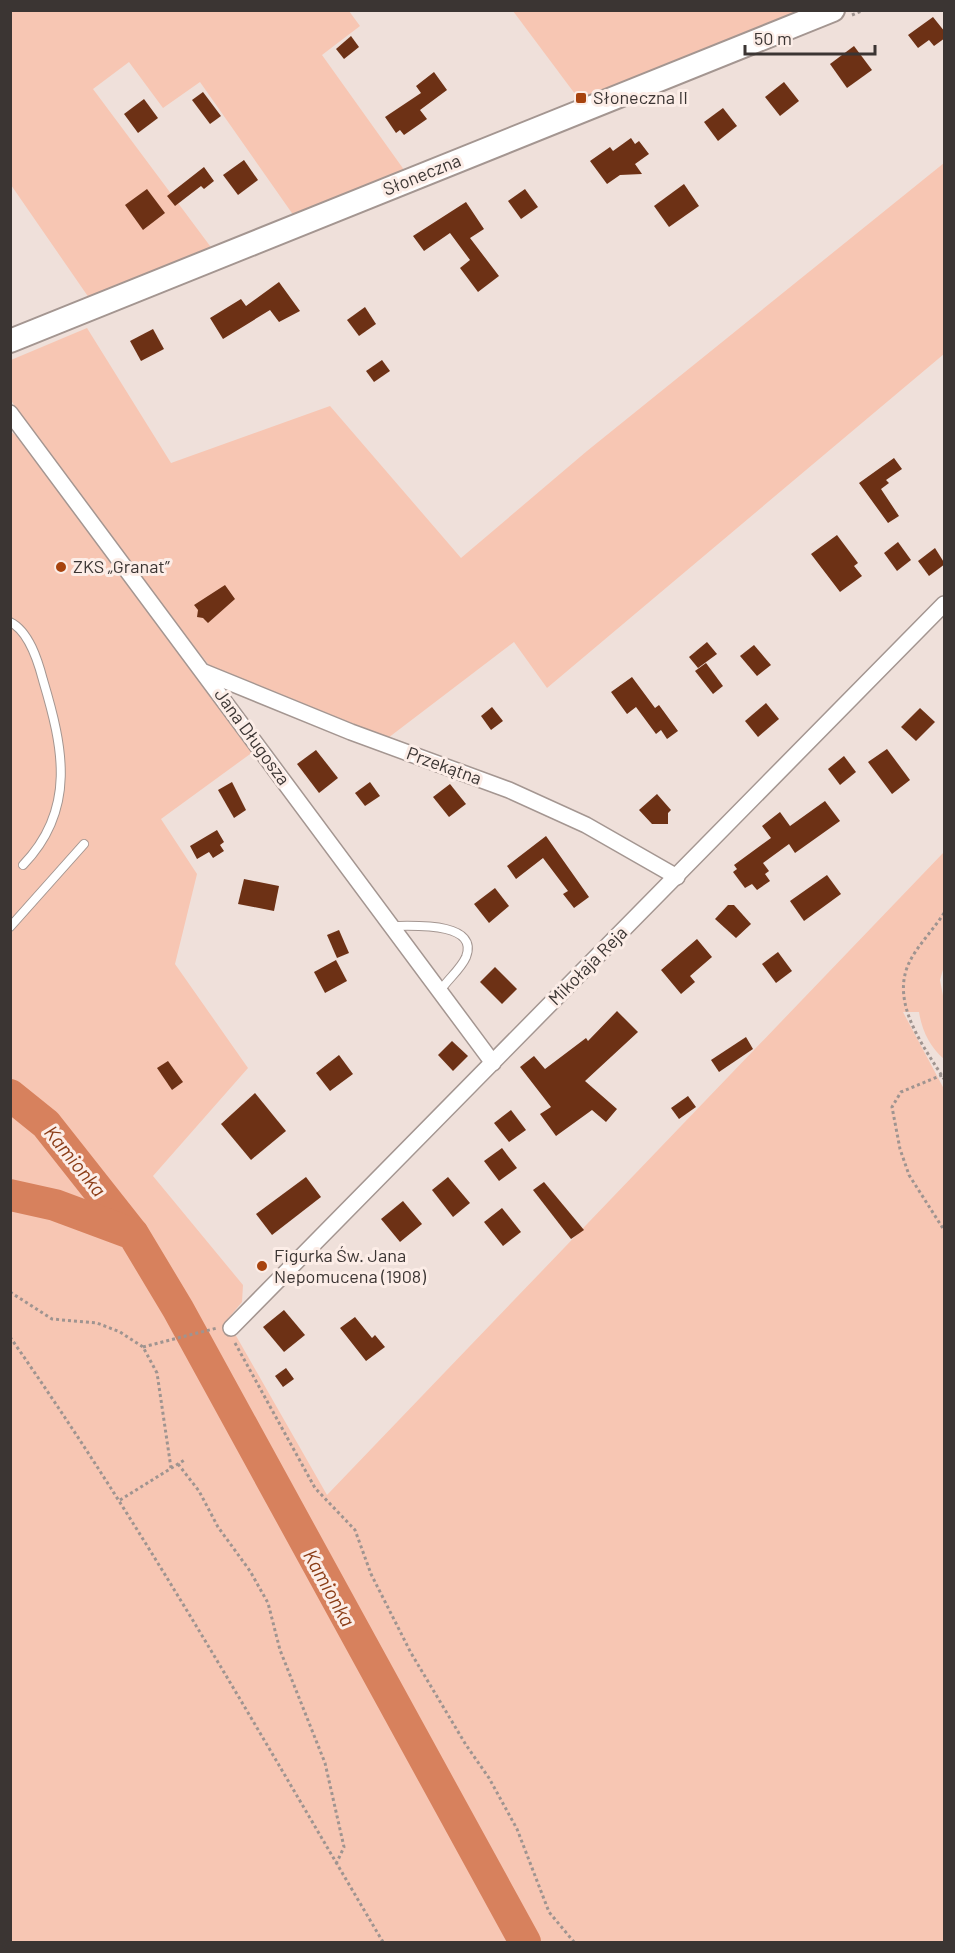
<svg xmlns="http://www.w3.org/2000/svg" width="955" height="1953" font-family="Barlow,sans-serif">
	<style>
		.green { fill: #f7c6b3 }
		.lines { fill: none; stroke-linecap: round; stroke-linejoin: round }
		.river { stroke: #d7815d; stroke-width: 32 }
		.building { fill: #6d3115 }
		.lane-casing { stroke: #a49691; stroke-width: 10 }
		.street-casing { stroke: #a49691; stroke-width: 18 }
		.secondary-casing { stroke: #a49691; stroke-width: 26 }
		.path { stroke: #9f9490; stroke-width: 3; stroke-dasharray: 3 3; stroke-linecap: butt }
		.lane { stroke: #fff; stroke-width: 8 }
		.street { stroke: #fff; stroke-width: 15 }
		.secondary { stroke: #fff; stroke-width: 22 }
		.poi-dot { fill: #a7430e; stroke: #fcede7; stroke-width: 2 }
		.labels { text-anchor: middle; stroke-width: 6; stroke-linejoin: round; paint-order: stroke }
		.poi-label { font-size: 18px; fill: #3b3533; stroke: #fcede7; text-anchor: start }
		.street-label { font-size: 18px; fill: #3b3533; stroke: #fcede7 }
		.water-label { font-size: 20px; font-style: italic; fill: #8b3c16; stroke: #fcede7 }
	</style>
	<rect width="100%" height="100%" fill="#efe0da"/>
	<g class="green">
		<polygon points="10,11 349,11 360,26 322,55 412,181 301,226 200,82 163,108 129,62 93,89 219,258 96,308 11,185"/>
		<polygon points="513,11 838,11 587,110"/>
		<polygon points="944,163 944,354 547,688 514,642 388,738 209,665 150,592 20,415 11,400 11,360 87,328 171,463 330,406 461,558 587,451"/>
		<path d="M10 431 18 437 257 749 161 819 197 874 175 964 248 1068 153 1176 243 1285 242 1302 227 1320 327 1495 944 852V966L940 980 944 1001V1059C930 1047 922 1031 919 1012H903L944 1089V1942H11Z"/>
	</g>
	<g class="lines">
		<g class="river">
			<polyline points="10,1095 46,1124 132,1233"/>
			<polyline points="10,1195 55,1205 133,1234 178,1309 525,1942"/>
		</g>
	</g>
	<g class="building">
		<polygon points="933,17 945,32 945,38 934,46 929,40 918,48 908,35"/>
		<polygon points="351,36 359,47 344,59 336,49"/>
		<polygon points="854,46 872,70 847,88 830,64"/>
		<polygon points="434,72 447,90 420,110 427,119 404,135 400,130 396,133 385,117 421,93 416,86"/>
		<polygon points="784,82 799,101 780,116 765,97"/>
		<polygon points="203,92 221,116 210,124 192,100"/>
		<polygon points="144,99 158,118 138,133 124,114"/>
		<polygon points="723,108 737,126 718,141 704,122"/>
		<polygon points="631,138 635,144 639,141 649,154 635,164 642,174 620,175 607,184 590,161 610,147 613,151"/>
		<polygon points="244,160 258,180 238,195 223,175"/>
		<polygon points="204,167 214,181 204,189 201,186 175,206 167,196"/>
		<polygon points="684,184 699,206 669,227 654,206"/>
		<polygon points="147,189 165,213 143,230 125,205"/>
		<polygon points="525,189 538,207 521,219 508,201"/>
		<polygon points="466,202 484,229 470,238 499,276 478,292 460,268 470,260 450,233 424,251 413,236"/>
		<polygon points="279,282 300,311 279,322 270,310 223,339 210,318 241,299 246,306"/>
		<polygon points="365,307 376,324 359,336 347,320"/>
		<polygon points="153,329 164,349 141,361 130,341"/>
		<polygon points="382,360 390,371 374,382 366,371"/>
		<polygon points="894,458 902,469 886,480 889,483 881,489 899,516 888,523 859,483"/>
		<polygon points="837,535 858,563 854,566 862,576 840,592 811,554"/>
		<polygon points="898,542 911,560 897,571 884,553"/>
		<polygon points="935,548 945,564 929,576 918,561"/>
		<polygon points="225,585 235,599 208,623 203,618 197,617 198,610 194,605"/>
		<polygon points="707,642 717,654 698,668 689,657"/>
		<polygon points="754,645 771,665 757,676 740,656"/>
		<polygon points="706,663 723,686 713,694 695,671"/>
		<polygon points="632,677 655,708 659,705 678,731 667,739 661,730 656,734 636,707 627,714 611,692"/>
		<polygon points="766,703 779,719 758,737 745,721"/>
		<polygon points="492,707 503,721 491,730 481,716"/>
		<polygon points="920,708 935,722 916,741 901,727"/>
		<polygon points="887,749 910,780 892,794 868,762"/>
		<polygon points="316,750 338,778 319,793 297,764"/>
		<polygon points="844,756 856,772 840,785 828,769"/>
		<polygon points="232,782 246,810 234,818 218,790"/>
		<polygon points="370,782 380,796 365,806 355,793"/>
		<polygon points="450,784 466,804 449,817 433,797"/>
		<polygon points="657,794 671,810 668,813 668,824 652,824 639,810"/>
		<polygon points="825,801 840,821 795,853 789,844 763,863 769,871 765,874 770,881 757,890 752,884 745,888 733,872 737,869 734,865 771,838 762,826 780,812 790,826"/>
		<polygon points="217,830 224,842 220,845 224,851 213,858 209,852 197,859 190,846"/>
		<polygon points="546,836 589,897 574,908 563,894 568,891 543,858 516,879 507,866"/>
		<polygon points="827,875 841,894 804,921 790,901"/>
		<polygon points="244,879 279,886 274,911 238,904"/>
		<polygon points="495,888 509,906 489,923 474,904"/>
		<polygon points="728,905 734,905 751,924 736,938 715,919"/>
		<polygon points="339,930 349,953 337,958 327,935"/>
		<polygon points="697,939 712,957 690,976 695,982 681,994 661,970"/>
		<polygon points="778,952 792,971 776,983 762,964"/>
		<polygon points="336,960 347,981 325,993 314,972"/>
		<polygon points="495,967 517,989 502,1004 480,982"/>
		<polygon points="617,1011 638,1032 585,1081 617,1109 606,1122 592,1110 556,1136 540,1114 551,1107 520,1067 534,1056 545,1069 586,1038 588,1041"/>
		<polygon points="746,1037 753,1049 719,1072 711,1060"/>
		<polygon points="452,1041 468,1056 453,1071 438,1055"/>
		<polygon points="339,1055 353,1074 330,1091 316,1073"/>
		<polygon points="168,1061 183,1082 172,1090 157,1068"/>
		<polygon points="255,1093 286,1131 251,1160 221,1124"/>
		<polygon points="688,1096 696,1107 679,1119 671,1108"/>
		<polygon points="511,1110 526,1130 509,1142 494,1123"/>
		<polygon points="502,1148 517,1168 499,1181 484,1161"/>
		<polygon points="306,1177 321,1197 272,1235 256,1214"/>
		<polygon points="448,1177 470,1203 453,1217 432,1190"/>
		<polygon points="544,1182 584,1230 571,1239 533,1190"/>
		<polygon points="403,1201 422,1224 400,1242 381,1219"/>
		<polygon points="502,1208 521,1232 503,1246 484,1222"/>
		<polygon points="284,1310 305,1335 284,1352 263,1327"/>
		<polygon points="355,1317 372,1338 375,1335 385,1347 366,1361 340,1328"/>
		<polygon points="286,1368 294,1379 283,1387 275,1376"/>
	</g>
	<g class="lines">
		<defs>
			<g id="lane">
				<path d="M10 622C29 631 38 661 43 680 63 747 77 809 23 865"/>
				<path d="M392 926C410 926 480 921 466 957 461 969 447 980 440 991"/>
				<polyline points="10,927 84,844"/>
			</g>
			<g id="street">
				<polyline points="10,413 493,1063"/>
				<polyline points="204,672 351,732 509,790 586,825 677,877"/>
				<polyline points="231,1328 944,604"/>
			</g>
			<polyline id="secondary" points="10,341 833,10"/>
		</defs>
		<use href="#lane" class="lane-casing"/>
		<use href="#street" class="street-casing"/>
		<use href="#secondary" class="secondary-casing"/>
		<g class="path">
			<polyline points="852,15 864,10"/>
			<path d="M944 913C934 929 917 946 909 963 890 1003 924 1047 944 1079"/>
			<polyline points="942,1075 901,1092 892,1107 900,1149 909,1175 944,1230"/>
			<polyline points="10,1292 52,1319 97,1323 120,1332 143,1347 157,1373 171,1468"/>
			<path d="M10 1337C146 1531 262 1738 383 1942"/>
			<polyline points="235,1343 315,1488 355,1530 371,1574 411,1653 466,1745 489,1778 517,1829 549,1912 574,1942"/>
			<polyline points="143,1347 217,1328"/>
			<polyline points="178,1464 199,1491 218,1527 250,1571 268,1603 280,1650 325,1763 344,1847 336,1864"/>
			<polyline points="120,1500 186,1459"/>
		</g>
		<use href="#lane" class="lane"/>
		<use href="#street" class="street"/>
		<use href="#secondary" class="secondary"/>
	</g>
	<g class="poi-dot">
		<rect x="575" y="92" width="12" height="12" rx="3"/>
		<circle cx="61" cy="567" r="6"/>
		<circle cx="262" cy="1266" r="6"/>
	</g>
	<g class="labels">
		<g class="poi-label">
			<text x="593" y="104">Słoneczna II</text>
			<text x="73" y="573">ZKS „Granat”</text>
			<text x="274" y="1262">Figurka Św. Jana<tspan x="274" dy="21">Nepomucena (1908)</tspan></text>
		</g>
		<g class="street-label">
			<text transform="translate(422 175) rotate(-22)" y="6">Słoneczna</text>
			<text transform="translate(252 737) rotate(54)" y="6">Jana Długosza</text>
			<text transform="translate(444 766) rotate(20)" y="6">Przekątna</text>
			<text transform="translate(588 966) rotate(-45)" y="6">Mikołaja Reja</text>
		</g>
		<g class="water-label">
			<text transform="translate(75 1161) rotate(51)" y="7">Kamionka</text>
			<text transform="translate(329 1588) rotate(61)" y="7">Kamionka</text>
		</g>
	</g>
	<rect width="955" height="1953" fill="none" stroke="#3b3533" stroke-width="24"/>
	<path d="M745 45v9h130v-9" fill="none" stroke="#3b3533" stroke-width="3"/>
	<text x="754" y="45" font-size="18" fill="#3b3533" stroke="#fcede7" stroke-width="4.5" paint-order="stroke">50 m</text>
</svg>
